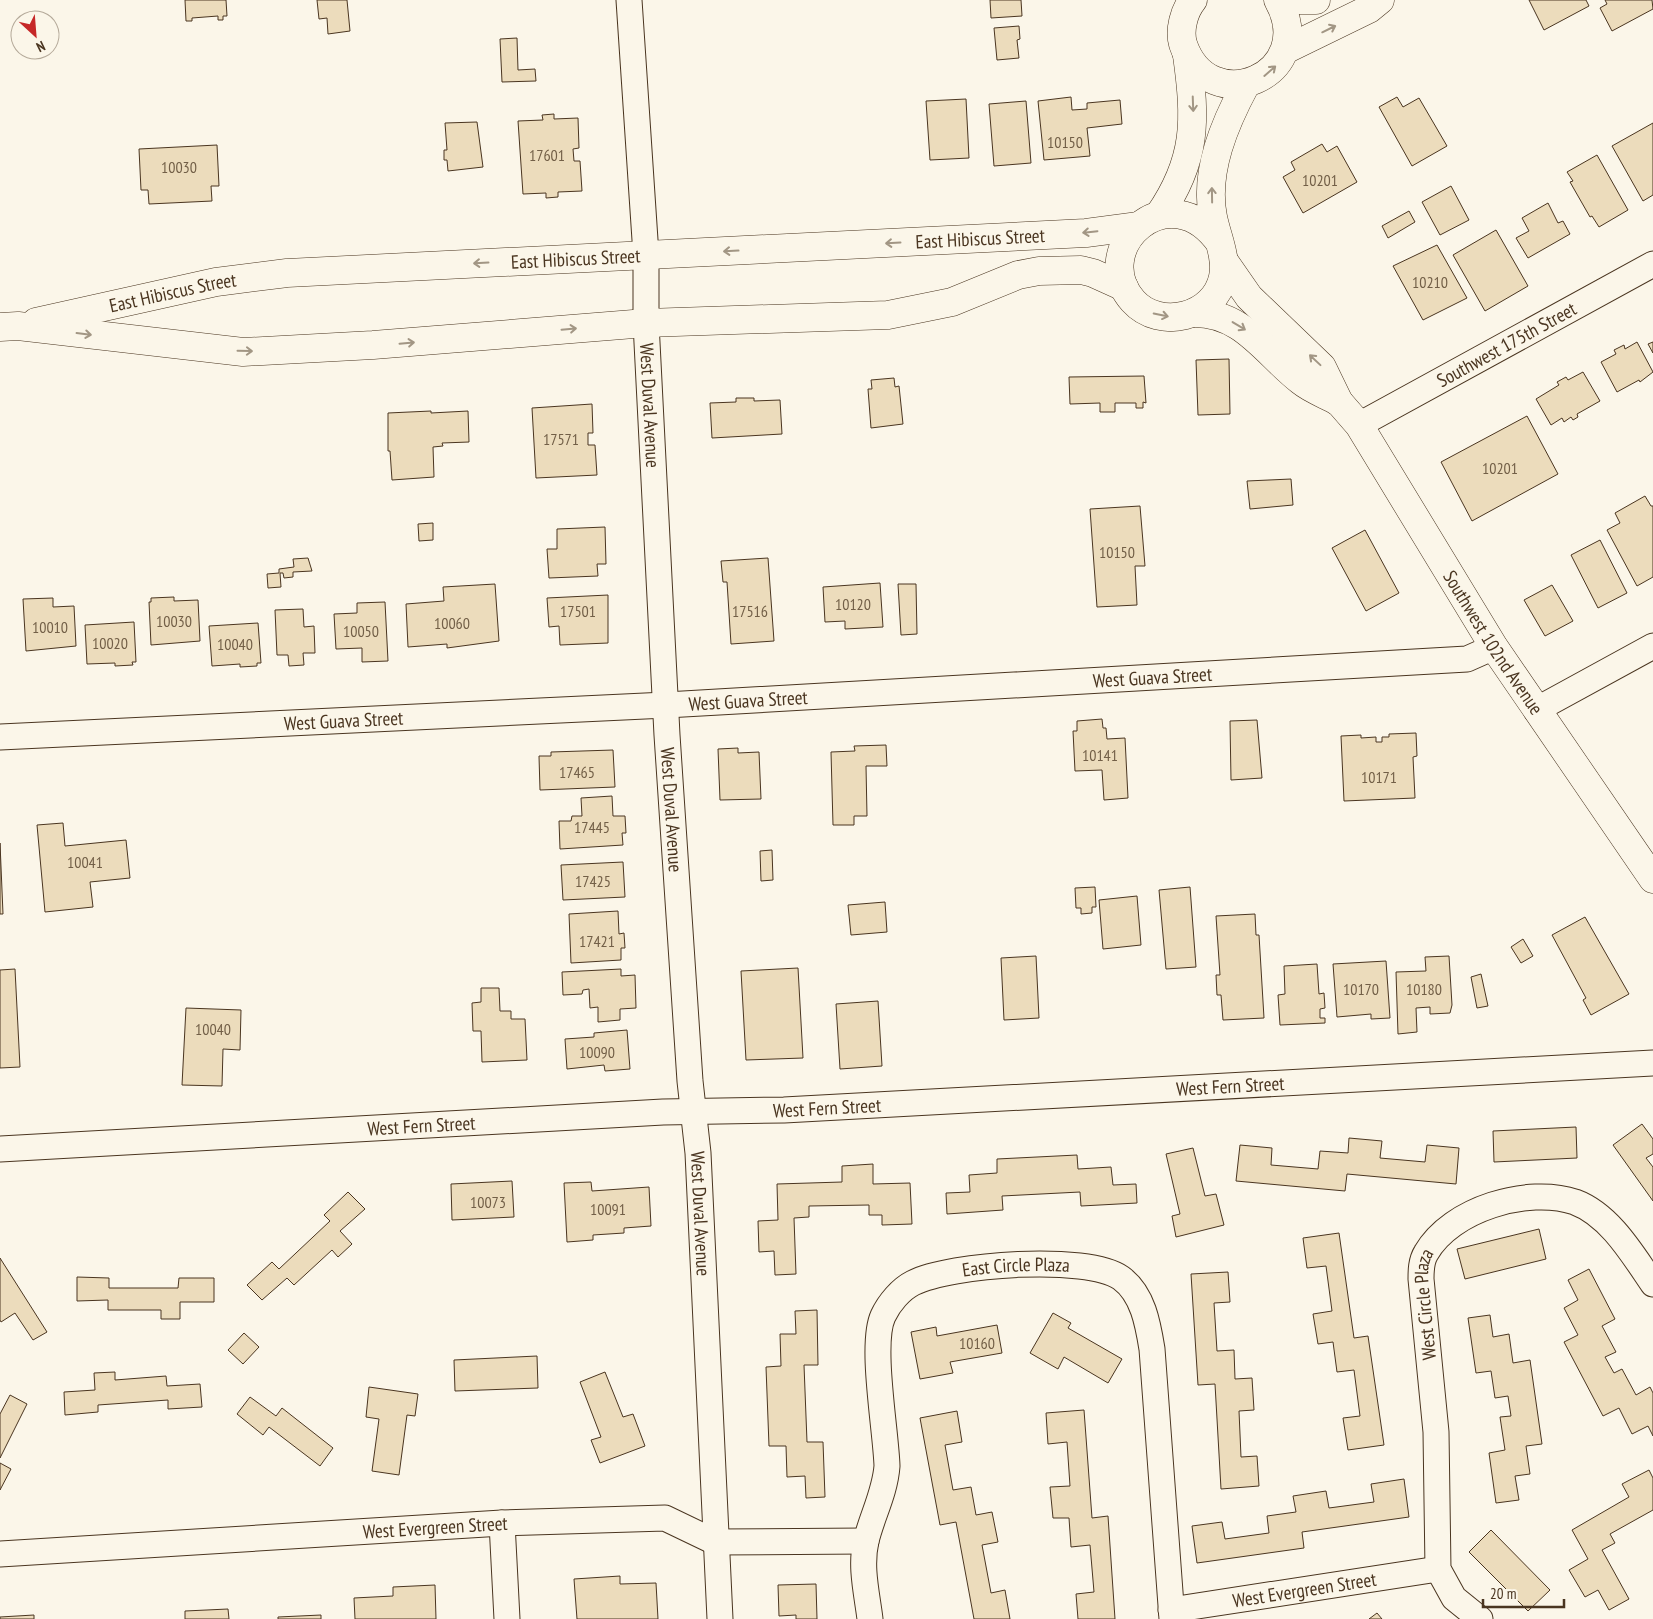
<svg xmlns="http://www.w3.org/2000/svg" width="1653" height="1619" font-family="'PT Sans Narrow',sans-serif">
	<style>
		.building { fill: #ecdcbc; stroke: #4a3520 }
		.lines { fill: none; stroke-linecap: round; stroke-linejoin: round }
		.minor-casing { stroke: #4a3520; stroke-width: 27 }
		.tertiary-casing { stroke: #4a3520; stroke-width: 29 }
		.minor { stroke: #fbf6e9; stroke-width: 25 }
		.tertiary { stroke: #fbf6e9; stroke-width: 28 }
		.oneway { stroke: #a29684 }
		.labels { text-anchor: middle; stroke-width: 4; stroke-linejoin: round; paint-order: stroke }
		.number-label { font-size: 16px; fill: #725f47 }
		.street-label { font-size: 19px; fill: #4a3520; stroke: #fbf6e9 }
	</style>
	<rect width="100%" height="100%" fill="#fbf6e9"/>
	<g class="building">
		<polygon points="185,0 226,0 227,16 223,16 223,20 218,20 218,16 192,18 192,21 186,21"/>
		<polygon points="317,0 347,0 350,31 328,34 327,18 319,19"/>
		<polygon points="990,0 1021,0 1022,16 991,18"/>
		<polygon points="1529,0 1586,0 1589,6 1544,30"/>
		<polygon points="1605,0 1652,0 1653,9 1612,31 1600,8 1607,4"/>
		<polygon points="1019,26 1020,39 1017,40 1019,58 997,60 994,28"/>
		<polygon points="517,38 518,70 535,69 536,81 502,82 500,39"/>
		<polygon points="1071,97 1072,110 1087,109 1087,103 1120,100 1122,124 1087,128 1090,156 1044,160 1038,101"/>
		<polygon points="1397,97 1403,107 1419,98 1447,146 1412,166 1379,107"/>
		<polygon points="966,99 969,158 930,160 926,101"/>
		<polygon points="1026,101 1031,163 994,166 989,104"/>
		<polygon points="554,114 554,119 578,118 579,148 573,149 574,161 580,161 582,191 558,192 558,197 546,198 546,193 523,194 518,121 543,120 542,115"/>
		<polygon points="477,122 483,167 448,171 447,160 444,160 444,150 447,150 445,123"/>
		<polygon points="1653,123 1653,195 1643,201 1612,146"/>
		<polygon points="1322,144 1327,152 1337,146 1357,182 1303,213 1283,177 1295,170 1291,162"/>
		<polygon points="217,145 219,186 211,186 212,201 149,204 148,190 141,190 139,149"/>
		<polygon points="1597,155 1628,210 1599,227 1592,216 1590,217 1570,182 1573,181 1567,172"/>
		<polygon points="1451,186 1469,220 1440,235 1422,202"/>
		<polygon points="1548,203 1558,223 1563,221 1570,234 1528,258 1516,238 1529,231 1522,218"/>
		<polygon points="1409,211 1415,222 1388,238 1382,226"/>
		<polygon points="1496,230 1528,286 1485,311 1453,255"/>
		<polygon points="1437,245 1467,298 1423,320 1393,266"/>
		<polygon points="1637,342 1653,372 1640,382 1639,380 1617,392 1601,362 1616,354 1614,350 1624,345 1625,349"/>
		<polygon points="1653,342 1653,353 1648,344"/>
		<polygon points="1229,359 1230,414 1198,415 1196,360"/>
		<polygon points="1583,372 1600,401 1577,414 1578,417 1573,420 1571,417 1564,422 1562,418 1551,425 1536,399 1559,385 1557,382 1566,377 1568,380"/>
		<polygon points="1144,376 1146,403 1143,402 1143,408 1136,408 1136,403 1115,403 1115,412 1100,412 1100,403 1070,404 1069,377"/>
		<polygon points="894,378 895,387 899,386 903,424 871,428 868,389 872,389 871,380"/>
		<polygon points="736,398 754,398 754,401 780,400 782,434 712,438 710,403 736,402"/>
		<polygon points="592,404 593,433 588,433 588,445 595,445 597,475 536,478 532,408"/>
		<polygon points="431,411 431,413 468,411 469,442 442,443 443,446 433,447 434,477 392,480 390,451 388,451 388,413"/>
		<polygon points="1527,416 1558,474 1472,521 1441,462"/>
		<polygon points="1291,479 1293,505 1250,509 1247,481"/>
		<polygon points="1645,496 1651,506 1653,506 1653,577 1637,586 1607,530 1620,523 1615,513"/>
		<polygon points="1140,506 1145,566 1135,566 1137,605 1097,607 1090,509"/>
		<polygon points="433,523 433,540 419,541 418,524"/>
		<polygon points="605,527 606,564 597,564 598,576 549,578 547,549 557,549 557,529"/>
		<polygon points="1365,530 1399,593 1366,611 1332,548"/>
		<polygon points="1600,540 1627,593 1598,608 1571,555"/>
		<polygon points="308,558 312,571 293,572 293,577 284,578 283,573 280,573 281,587 268,588 267,574 279,573 279,569 294,567 293,559"/>
		<polygon points="768,558 774,641 731,644 727,582 723,582 721,561"/>
		<polygon points="880,583 883,627 845,629 845,621 825,622 823,587"/>
		<polygon points="495,584 499,641 447,648 447,644 408,647 406,604 444,601 443,587"/>
		<polygon points="898,584 916,584 917,634 901,635"/>
		<polygon points="1552,585 1573,621 1545,636 1524,600"/>
		<polygon points="608,595 608,643 560,645 559,626 549,627 547,598"/>
		<polygon points="174,597 174,601 198,600 200,641 151,645 149,602 151,602 151,598"/>
		<polygon points="53,598 53,607 74,606 76,646 26,651 23,599"/>
		<polygon points="385,602 388,661 362,662 362,648 336,649 334,614 357,613 357,603"/>
		<polygon points="303,609 304,627 314,626 315,653 303,653 304,665 289,666 288,655 277,655 275,610"/>
		<polygon points="134,622 136,662 132,662 133,665 115,666 115,663 87,664 85,625"/>
		<polygon points="258,623 261,663 257,663 257,666 240,667 240,664 212,666 209,626"/>
		<polygon points="1102,719 1103,728 1106,728 1107,739 1125,738 1128,798 1104,800 1102,770 1075,771 1073,731 1077,731 1077,721"/>
		<polygon points="1257,720 1262,778 1231,780 1230,721"/>
		<polygon points="1416,733 1417,756 1413,757 1415,798 1344,801 1341,736 1361,735 1361,738 1376,737 1376,742 1382,742 1382,737 1389,737 1389,734"/>
		<polygon points="886,745 887,766 866,766 867,816 854,816 854,825 833,825 831,752 855,751 854,746"/>
		<polygon points="738,748 738,753 759,752 761,799 720,800 718,749"/>
		<polygon points="613,750 615,787 540,790 539,756 551,756 551,752"/>
		<polygon points="612,796 613,816 625,816 626,833 622,833 623,845 560,849 559,821 571,821 572,816 582,816 581,798"/>
		<polygon points="63,823 65,846 126,840 130,878 90,882 93,907 45,912 37,825"/>
		<polygon points="0,843 3,914 0,914"/>
		<polygon points="772,850 773,880 761,881 760,851"/>
		<polygon points="623,862 625,897 563,900 561,865"/>
		<polygon points="1095,887 1096,907 1092,907 1092,913 1081,914 1081,908 1076,908 1075,888"/>
		<polygon points="1190,887 1196,967 1166,969 1159,890"/>
		<polygon points="1137,896 1141,945 1103,949 1099,900"/>
		<polygon points="885,902 887,932 851,935 848,905"/>
		<polygon points="618,911 619,934 624,933 625,948 621,948 621,960 571,963 569,914"/>
		<polygon points="1255,914 1256,935 1259,935 1264,1018 1223,1020 1221,995 1217,995 1216,975 1220,975 1216,916"/>
		<polygon points="1585,917 1629,994 1591,1015 1583,1000 1586,998 1552,935"/>
		<polygon points="1523,939 1533,956 1521,963 1511,947"/>
		<polygon points="1036,956 1039,1018 1004,1020 1001,958"/>
		<polygon points="1449,956 1452,1005 1450,1013 1430,1014 1430,1007 1416,1008 1417,1032 1398,1034 1396,972 1426,971 1425,957"/>
		<polygon points="1386,961 1390,1018 1371,1019 1371,1014 1337,1017 1333,964"/>
		<polygon points="1317,964 1319,994 1324,993 1325,1008 1320,1009 1320,1018 1325,1018 1325,1023 1280,1025 1278,995 1285,994 1284,966"/>
		<polygon points="798,968 803,1058 746,1060 741,971"/>
		<polygon points="15,969 20,1067 0,1068 0,970"/>
		<polygon points="621,969 621,976 635,975 636,1008 620,1009 620,1020 598,1022 598,1007 590,1008 589,989 583,990 582,994 563,995 562,972"/>
		<polygon points="1481,974 1488,1006 1477,1008 1471,977"/>
		<polygon points="481,988 499,988 500,1011 511,1011 511,1019 525,1019 527,1060 482,1062 481,1031 473,1031 472,1003 481,1002"/>
		<polygon points="878,1001 882,1066 840,1069 836,1004"/>
		<polygon points="186,1008 241,1010 240,1050 223,1049 222,1086 182,1085"/>
		<polygon points="627,1030 630,1069 605,1071 604,1065 567,1069 565,1039 594,1037 594,1033"/>
		<polygon points="1642,1124 1653,1139 1653,1154 1646,1158 1653,1167 1653,1201 1613,1145"/>
		<polygon points="1576,1127 1577,1158 1494,1162 1493,1131"/>
		<polygon points="1349,1138 1382,1141 1380,1158 1425,1162 1427,1145 1459,1148 1456,1184 1347,1174 1345,1191 1236,1181 1240,1145 1272,1148 1271,1165 1318,1169 1320,1151 1348,1153"/>
		<polygon points="1193,1148 1205,1196 1216,1194 1224,1225 1176,1237 1172,1216 1180,1214 1166,1154"/>
		<polygon points="1077,1155 1078,1169 1111,1167 1113,1185 1136,1184 1137,1203 1081,1206 1080,1192 1002,1196 1003,1210 947,1214 946,1193 970,1192 969,1175 997,1173 997,1159"/>
		<polygon points="873,1164 873,1184 910,1183 912,1224 882,1225 882,1215 869,1215 869,1205 809,1206 809,1217 794,1218 796,1274 775,1275 774,1251 759,1252 758,1221 778,1220 777,1184 842,1182 842,1166"/>
		<polygon points="512,1181 514,1217 452,1220 451,1184"/>
		<polygon points="591,1182 592,1191 649,1187 651,1226 624,1228 624,1233 593,1235 593,1240 567,1242 564,1183"/>
		<polygon points="348,1192 365,1209 340,1231 352,1244 338,1257 332,1250 294,1285 287,1278 262,1300 247,1285 272,1262 279,1269 330,1221 324,1215"/>
		<polygon points="1539,1229 1546,1259 1465,1279 1457,1249"/>
		<polygon points="1339,1233 1354,1338 1368,1336 1384,1445 1348,1450 1343,1418 1360,1416 1354,1370 1337,1372 1333,1342 1318,1344 1313,1314 1332,1311 1326,1266 1307,1268 1303,1238"/>
		<polygon points="0,1258 47,1332 33,1340 15,1313 1,1322 0,1320"/>
		<polygon points="1589,1269 1615,1319 1602,1326 1616,1352 1605,1357 1614,1373 1622,1369 1636,1395 1650,1387 1653,1393 1653,1436 1648,1426 1632,1434 1619,1408 1603,1416 1564,1342 1578,1335 1564,1308 1578,1300 1568,1280"/>
		<polygon points="1228,1272 1230,1302 1214,1303 1217,1351 1234,1350 1235,1379 1252,1378 1254,1410 1239,1411 1241,1457 1257,1456 1259,1486 1221,1489 1215,1384 1198,1385 1191,1274"/>
		<polygon points="77,1277 109,1278 109,1288 178,1288 179,1278 214,1278 214,1302 180,1302 180,1319 161,1319 161,1310 108,1310 108,1300 77,1301"/>
		<polygon points="817,1310 818,1365 804,1365 807,1442 823,1442 825,1497 806,1498 805,1476 787,1477 786,1446 769,1446 766,1367 781,1366 780,1334 796,1334 795,1311"/>
		<polygon points="1053,1313 1071,1323 1068,1328 1122,1359 1108,1383 1064,1357 1058,1369 1030,1353"/>
		<polygon points="1490,1315 1493,1337 1509,1334 1513,1363 1530,1360 1542,1444 1526,1446 1530,1474 1515,1476 1519,1500 1496,1503 1489,1453 1505,1450 1500,1417 1511,1416 1508,1396 1495,1398 1491,1371 1476,1373 1468,1318"/>
		<polygon points="997,1325 1002,1353 950,1362 953,1373 920,1379 911,1332 936,1327 937,1336"/>
		<polygon points="244,1333 259,1347 243,1364 228,1350"/>
		<polygon points="537,1356 538,1388 455,1391 454,1360"/>
		<polygon points="115,1372 115,1380 166,1376 167,1386 200,1384 202,1407 168,1409 168,1400 98,1405 98,1412 65,1415 64,1392 95,1390 94,1373"/>
		<polygon points="605,1372 623,1417 633,1414 645,1446 600,1463 591,1440 601,1437 580,1382"/>
		<polygon points="369,1387 418,1394 415,1416 407,1415 399,1475 372,1471 379,1419 366,1417"/>
		<polygon points="10,1395 27,1404 0,1458 0,1414"/>
		<polygon points="250,1397 276,1416 282,1408 333,1448 320,1466 269,1427 263,1435 237,1414"/>
		<polygon points="1084,1410 1092,1518 1108,1516 1115,1619 1078,1619 1076,1594 1094,1592 1090,1545 1071,1547 1069,1518 1053,1518 1050,1487 1070,1486 1067,1442 1048,1444 1046,1413"/>
		<polygon points="957,1411 962,1442 945,1445 953,1490 971,1487 976,1515 992,1512 998,1542 982,1545 991,1593 1005,1590 1010,1619 974,1619 956,1522 940,1525 920,1418"/>
		<polygon points="0,1463 11,1469 0,1490"/>
		<polygon points="1649,1470 1653,1478 1653,1510 1610,1534 1615,1543 1602,1550 1629,1599 1609,1610 1598,1590 1585,1597 1569,1570 1588,1559 1572,1530 1629,1497 1622,1484"/>
		<polygon points="1404,1479 1409,1517 1302,1532 1304,1548 1197,1563 1192,1526 1222,1522 1225,1539 1269,1533 1267,1516 1296,1512 1293,1496 1326,1491 1329,1508 1374,1502 1371,1484"/>
		<polygon points="1491,1530 1550,1590 1528,1611 1469,1552"/>
		<polygon points="620,1576 620,1584 656,1583 658,1619 577,1619 574,1579"/>
		<polygon points="816,1584 817,1619 796,1619 796,1615 779,1616 778,1585"/>
		<polygon points="435,1585 436,1619 355,1619 354,1598 393,1596 393,1587"/>
		<polygon points="228,1609 229,1619 185,1619 185,1611"/>
		<polygon points="1377,1613 1382,1619 1369,1619"/>
		<polygon points="34,1615 34,1619 0,1619 0,1617"/>
		<polygon points="321,1615 321,1619 278,1619 278,1617"/>
	</g>
	<g class="lines">
		<defs>
			<g id="minor">
				<path id="s1" d="M629 0 646 255V323L667 735 690 1081 698 1153 720 1619"/>
				<path id="s2" d="M1359 425 1653 264"/>
				<polyline points="1536,710 1653,646"/>
				<path id="s3" d="M0 737 666 705 1467 659 1494 647"/>
				<path id="s4" d="M0 1149 663 1112 784 1110 1653 1063"/>
				<polyline points="502,1523 507,1619"/>
				<path id="s5" d="M0 1554 502 1523 665 1518 715 1542 866 1541"/>
				<path id="s6" d="M1171 1610 1438 1569"/>
				<path id="s7" d="M870 1619C867 1594 860 1567 866 1541 872 1516 885 1493 887 1466 886 1431 870 1344 883 1316 889 1303 901 1289 913 1283 950 1264 1087 1254 1121 1278 1143 1294 1148 1324 1152 1349L1172 1619"/>
				<path id="s8" d="M1480 1619 1454 1598 1438 1569 1436 1432 1421 1279C1421 1271 1421 1261 1426 1253 1451 1209 1528 1186 1575 1202 1610 1215 1633 1255 1653 1284"/>
			</g>
			<g id="tertiary">
				<path d="M1193 0C1184 11 1179 30 1183 44 1209 122 1320 75 1278 0"/>
				<polyline points="1279,0 1316,0"/>
				<polyline points="1285,50 1369,9 1380,0"/>
				<path d="M1159 215C1197 160 1196 120 1187 55"/>
				<path d="M1220 243C1169 171 1087 249 1133 301 1160 331 1215 317 1223 277 1227 257 1217 237 1213 217 1204 171 1225 123 1246 84"/>
				<path id="s9" d="M1224 261 1249 297 1322 367 1339 402 1359 425 1494 647 1653 879"/>
				<path d="M1193 313C1243 312 1266 354 1301 381 1312 390 1327 395 1339 402"/>
				<path id="s10" d="M36 322 216 282 287 273 1086 233 1139 226"/>
				<polyline points="0,327 18,326 243,352 373,345 646,323 888,315 952,302 1018,275 1039,271 1081,270 1093,273 1124,287"/>
			</g>
		</defs>
		<use href="#minor" class="minor-casing"/>
		<use href="#tertiary" class="tertiary-casing"/>
		<use href="#minor" class="minor"/>
		<use href="#tertiary" class="tertiary"/>
	</g>
	<defs><path id="oneway-shaft" d="M-6 0H5M1.5-3L5.5 0L1.5 3" fill="none" stroke-width="1.6" stroke-linecap="round" stroke-linejoin="round" transform="scale(1.25)"/></defs>
	<g class="oneway">
		<use href="#oneway-shaft" transform="translate(1329 29) rotate(-26)"/>
		<use href="#oneway-shaft" transform="translate(1270 71) rotate(-41)"/>
		<use href="#oneway-shaft" transform="translate(1193 104) rotate(88)"/>
		<use href="#oneway-shaft" transform="translate(1212 195) rotate(-91)"/>
		<use href="#oneway-shaft" transform="translate(1090 232) rotate(174)"/>
		<use href="#oneway-shaft" transform="translate(893 243) rotate(177)"/>
		<use href="#oneway-shaft" transform="translate(731 251) rotate(177)"/>
		<use href="#oneway-shaft" transform="translate(481 263) rotate(177)"/>
		<use href="#oneway-shaft" transform="translate(1161 315) rotate(12)"/>
		<use href="#oneway-shaft" transform="translate(1239 326) rotate(31)"/>
		<use href="#oneway-shaft" transform="translate(569 329) rotate(-5)"/>
		<use href="#oneway-shaft" transform="translate(84 334) rotate(7)"/>
		<use href="#oneway-shaft" transform="translate(407 343) rotate(-5)"/>
		<use href="#oneway-shaft" transform="translate(245 351) rotate(1)"/>
		<use href="#oneway-shaft" transform="translate(1315 360) rotate(-137)"/>
	</g>
	<g class="labels">
		<g class="number-label">
			<text x="1065" y="148">10150</text>
			<text x="547" y="161">17601</text>
			<text x="179" y="173">10030</text>
			<text x="1320" y="186">10201</text>
			<text x="1430" y="288">10210</text>
			<text x="561" y="445">17571</text>
			<text x="1500" y="474">10201</text>
			<text x="1117" y="558">10150</text>
			<text x="853" y="610">10120</text>
			<text x="578" y="617">17501</text>
			<text x="750" y="617">17516</text>
			<text x="174" y="627">10030</text>
			<text x="452" y="629">10060</text>
			<text x="50" y="633">10010</text>
			<text x="361" y="637">10050</text>
			<text x="110" y="649">10020</text>
			<text x="235" y="650">10040</text>
			<text x="1100" y="761">10141</text>
			<text x="577" y="778">17465</text>
			<text x="1379" y="783">10171</text>
			<text x="592" y="833">17445</text>
			<text x="85" y="868">10041</text>
			<text x="593" y="887">17425</text>
			<text x="597" y="947">17421</text>
			<text x="1361" y="995">10170</text>
			<text x="1424" y="995">10180</text>
			<text x="213" y="1035">10040</text>
			<text x="597" y="1058">10090</text>
			<text x="488" y="1208">10073</text>
			<text x="608" y="1215">10091</text>
			<text x="977" y="1349">10160</text>
		</g>
		<g class="street-label">
			<text dy="7" stroke="none"><textPath href="#s10" startOffset="950">East Hibiscus Street</textPath></text>
			<text dy="7" stroke="none"><textPath href="#s10" startOffset="545">East Hibiscus Street</textPath></text>
			<text dy="7" stroke="none"><textPath href="#s10" startOffset="140">East Hibiscus Street</textPath></text>
			<text dy="7" stroke="none"><textPath href="#s2" startOffset="168">Southwest 175th Street</textPath></text>
			<text dy="7" stroke="none"><textPath href="#s1" startOffset="406">West Duval Avenue</textPath></text>
			<text dy="7" stroke="none"><textPath href="#s9" startOffset="470">Southwest 102nd Avenue</textPath></text>
			<text dy="7" stroke="none"><textPath href="#s3" startOffset="1154">West Guava Street</textPath></text>
			<text dy="7" stroke="none"><textPath href="#s3" startOffset="749">West Guava Street</textPath></text>
			<text dy="7" stroke="none"><textPath href="#s3" startOffset="344">West Guava Street</textPath></text>
			<text dy="7" stroke="none"><textPath href="#s1" startOffset="811">West Duval Avenue</textPath></text>
			<text dy="7" stroke="none"><textPath href="#s4" startOffset="1232">West Fern Street</textPath></text>
			<text dy="7" stroke="none"><textPath href="#s4" startOffset="828">West Fern Street</textPath></text>
			<text dy="7" stroke="none"><textPath href="#s4" startOffset="422">West Fern Street</textPath></text>
			<text dy="7" stroke="none"><textPath href="#s1" startOffset="1216">West Duval Avenue</textPath></text>
			<text dy="7" stroke="none"><textPath href="#s7" startOffset="458">East Circle Plaza</textPath></text>
			<text dy="7" stroke="none"><textPath href="#s8" startOffset="332">West Circle Plaza</textPath></text>
			<text dy="7" stroke="none"><textPath href="#s5" startOffset="436">West Evergreen Street</textPath></text>
			<text dy="7" stroke="none"><textPath href="#s6" startOffset="135">West Evergreen Street</textPath></text>
		</g>
	</g>
	<g transform="translate(35 35) rotate(154)"><circle r="24" fill="#fbf6e9" stroke="#b4a999"/>
	<path d="M0-4L9 19L0 12L-9 19Z" fill="#c62828"/>
	<text y="-8" font-size="14" font-weight="bold" text-anchor="middle" fill="#4a3520">N</text>
	</g>
	<path d="M1483 1599v8h81v-8" fill="none" stroke="#4a3520" stroke-width="2.5"/>
	<text x="1490" y="1599" font-size="15" fill="#4a3520" stroke="#fbf6e9" stroke-width="4" paint-order="stroke">20 m</text>
</svg>
